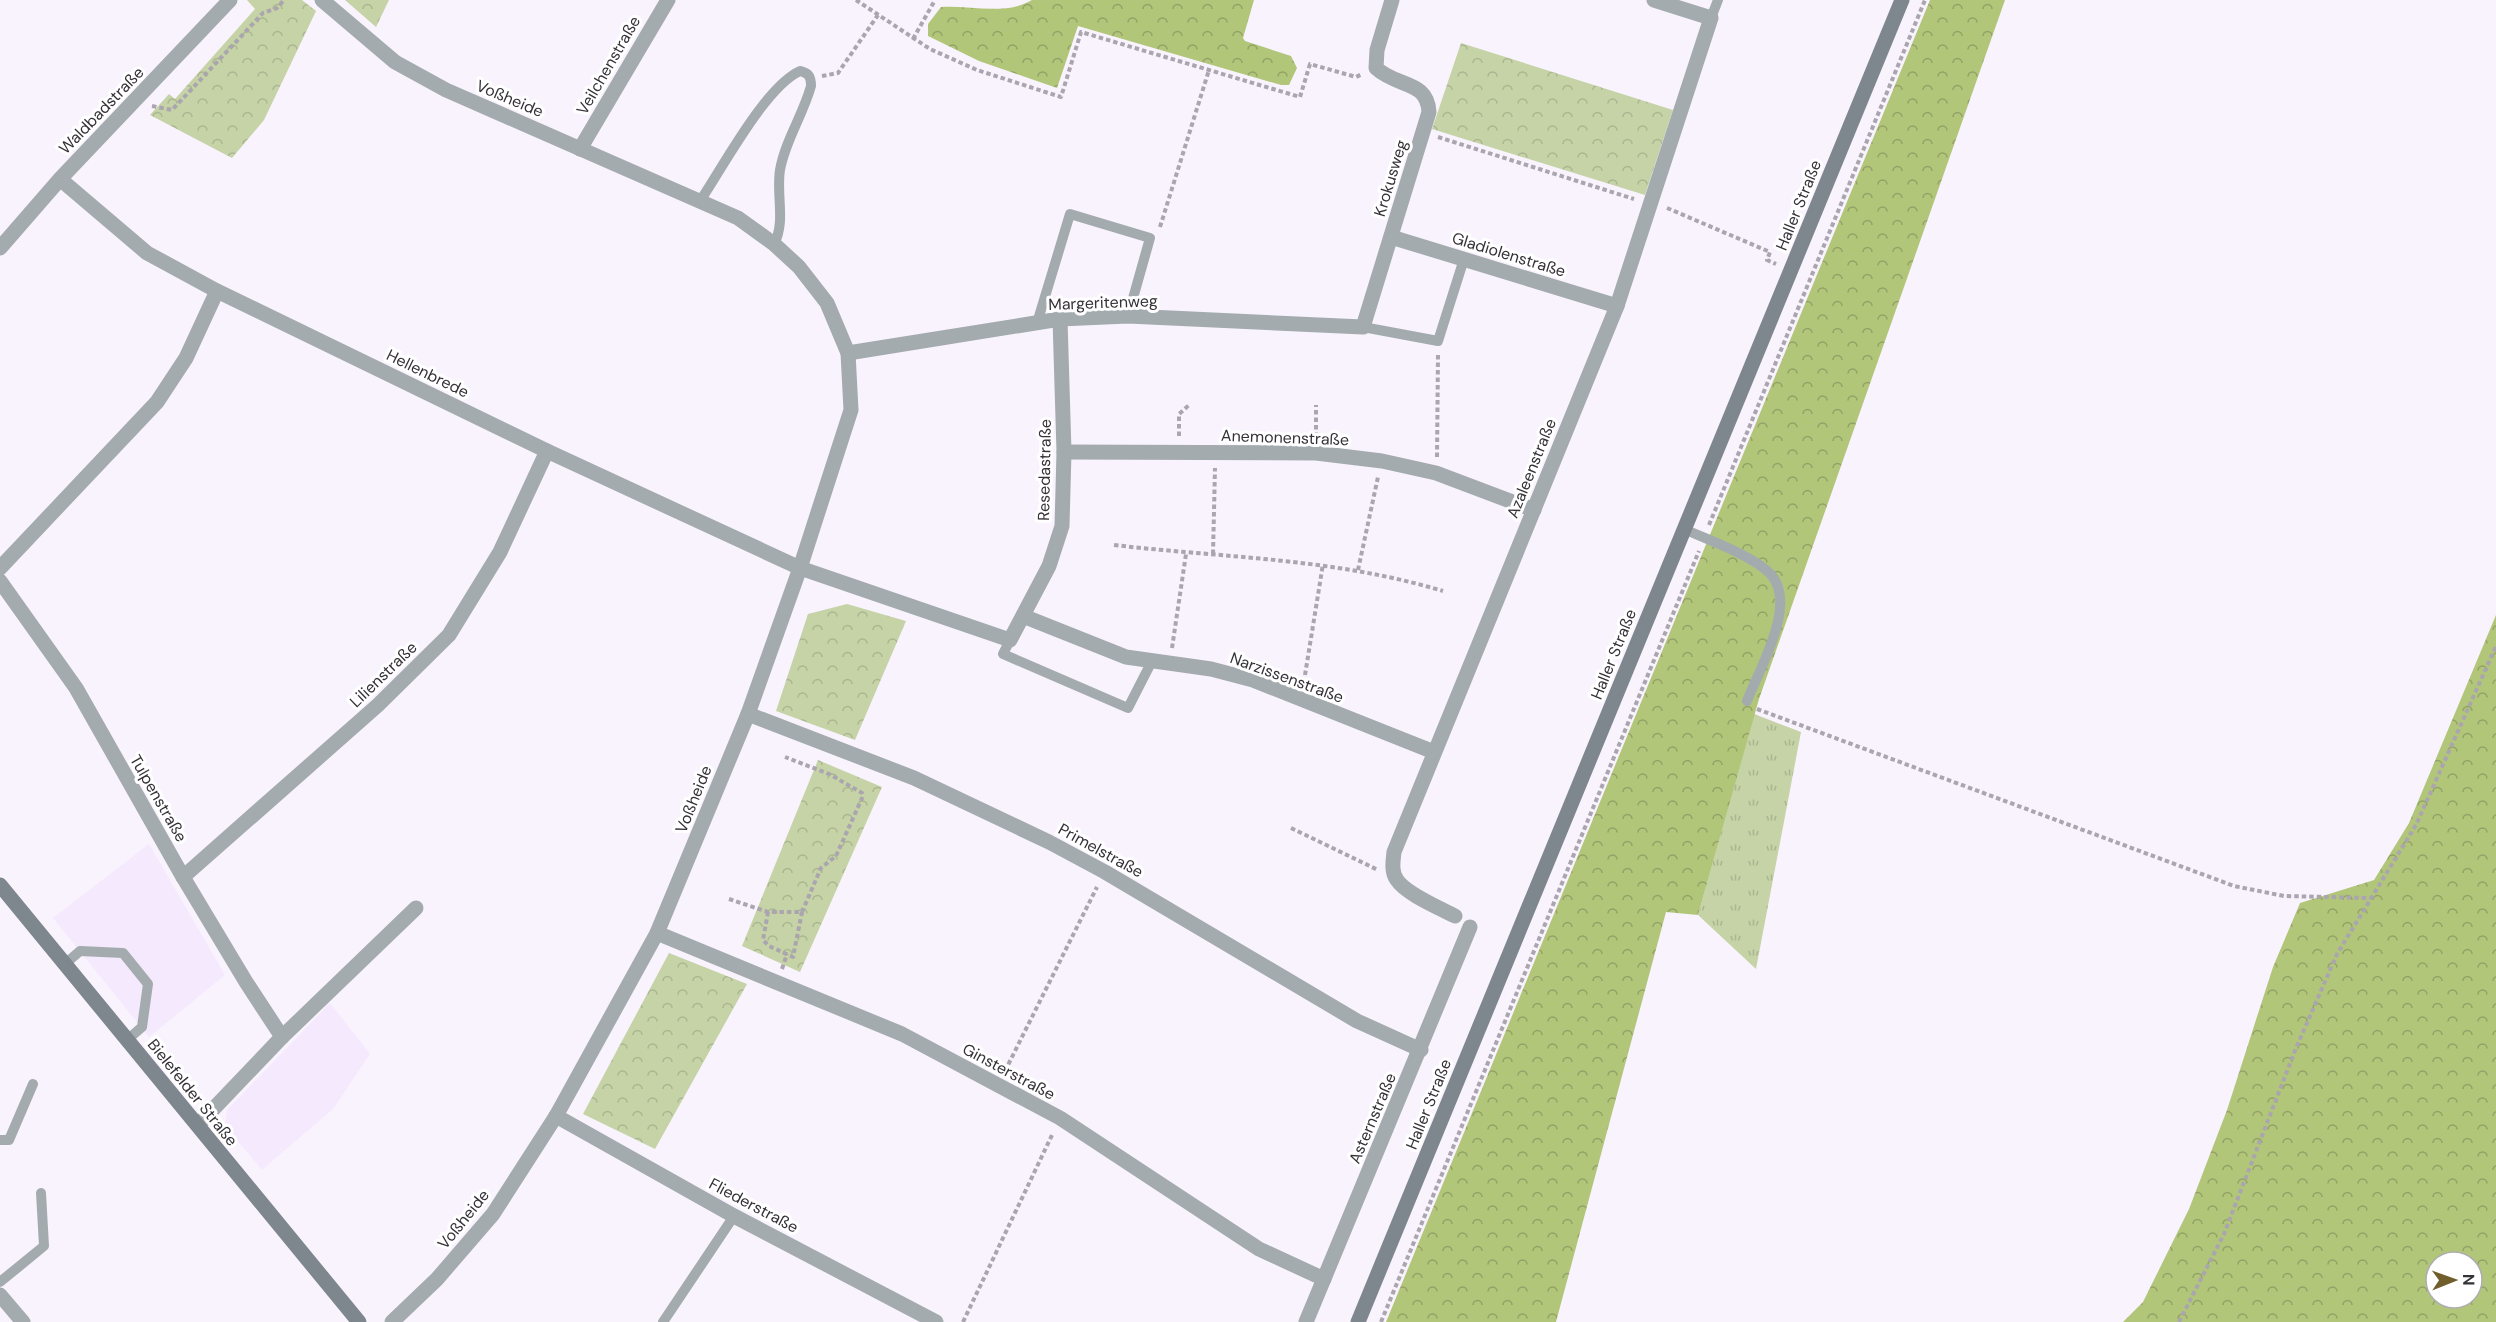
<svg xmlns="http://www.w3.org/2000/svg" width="2496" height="1322" font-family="'DM Sans',sans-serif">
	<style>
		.built { fill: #f5e9fe }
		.grass { fill: url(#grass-tufts) }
		.forest { fill: url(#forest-crowns); fill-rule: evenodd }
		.park { fill: url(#park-crowns) }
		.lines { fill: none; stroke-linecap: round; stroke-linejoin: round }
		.path { stroke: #aaa5ae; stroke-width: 4; stroke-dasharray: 4.5 3; stroke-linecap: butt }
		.lane { stroke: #a4abaf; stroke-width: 10 }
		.street { stroke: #a4abaf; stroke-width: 15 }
		.secondary { stroke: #7d878d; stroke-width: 15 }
		.labels { text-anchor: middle; stroke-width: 6; stroke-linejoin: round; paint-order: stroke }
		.street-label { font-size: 16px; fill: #343137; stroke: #fff }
	</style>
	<defs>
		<pattern id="grass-tufts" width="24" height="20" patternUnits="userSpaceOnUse" patternTransform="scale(1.5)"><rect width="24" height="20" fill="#c5d3a6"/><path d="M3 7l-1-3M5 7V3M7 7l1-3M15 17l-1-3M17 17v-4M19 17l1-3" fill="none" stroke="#aab690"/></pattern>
		<pattern id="forest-crowns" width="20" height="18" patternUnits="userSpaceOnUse" patternTransform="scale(1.5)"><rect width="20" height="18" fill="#b2c67a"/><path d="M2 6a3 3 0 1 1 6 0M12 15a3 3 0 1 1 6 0" fill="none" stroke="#92a165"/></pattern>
		<pattern id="park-crowns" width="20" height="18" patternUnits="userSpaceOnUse" patternTransform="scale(1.5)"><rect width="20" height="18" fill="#c5d3a6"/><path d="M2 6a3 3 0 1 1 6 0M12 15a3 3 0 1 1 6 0" fill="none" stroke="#aab690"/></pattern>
	</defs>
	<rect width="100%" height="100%" fill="#f9f3fe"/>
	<g class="built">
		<polygon points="149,844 225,975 149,1037 53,918"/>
		<polygon points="330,1003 370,1054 333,1109 262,1170 225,1126 227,1110"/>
	</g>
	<polygon class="grass" points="1754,714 1801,732 1756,969 1698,915"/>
	<g class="forest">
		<path d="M1032 0H1254L1243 38 1245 41 1291 56 1297 68 1289 85H1281L1078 26 1057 88 979 61 928 36V24L941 7C970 5 1005 16 1032 0Z"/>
		<polygon points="1930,0 2005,0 1759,699 1698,915 1666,912 1556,1322 1386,1322"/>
		<path d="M2496 615V1322H2123L2143 1302 2189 1209 2227 1110 2273 967 2300 903 2374 880 2409 823ZM2436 1262H2472V1298H2436Z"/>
	</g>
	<g class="park">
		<polygon points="247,0 302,0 316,11 264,120 232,158 150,115 169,94 175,99 255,9"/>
		<polygon points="345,0 389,0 376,27"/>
		<polygon points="1461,43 1673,110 1645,195 1432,129"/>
		<polygon points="847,604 906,621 855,740 776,711 808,614"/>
		<polygon points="818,760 882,787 800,972 742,946"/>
		<polygon points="669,953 747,984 655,1149 583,1114"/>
	</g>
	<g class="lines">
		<g class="path">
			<polyline points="856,0 930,49 977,70 1061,97 1081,32 1300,97 1310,64 1356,77 1362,74"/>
			<polyline points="913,39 935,0"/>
			<polyline points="822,76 838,73 878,15"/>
			<polyline points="152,106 172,110 263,13 277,8 284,0"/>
			<polyline points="1438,137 1634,199"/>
			<polyline points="1667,208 1770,252 1767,260 1776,264"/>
			<polyline points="1160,227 1209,70"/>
			<polyline points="1179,436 1179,414 1189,405"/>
			<polyline points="1316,437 1316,405"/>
			<polyline points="1437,457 1438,354"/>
			<polyline points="1709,525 1925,0"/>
			<path d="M1114 545C1226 558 1333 558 1443 591"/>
			<polyline points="1213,554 1215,468"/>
			<polyline points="1358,570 1378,477"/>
			<polyline points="1172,648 1186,554"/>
			<polyline points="1305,675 1323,564"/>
			<polyline points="1757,709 2234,886 2284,896 2370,898"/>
			<polyline points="1291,828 1378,870"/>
			<polyline points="729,899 768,912 802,912 821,868 836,856 863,796 862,793 829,774 785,757"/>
			<polyline points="768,912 763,940 769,946 793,957 802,912"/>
			<polyline points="782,969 787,954"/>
			<polyline points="1005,1071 1097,887"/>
			<polyline points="963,1322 1053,1133"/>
			<polyline points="1381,1322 1699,551"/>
			<polyline points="2179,1322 2224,1234 2296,1048 2337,954 2416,825 2496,646"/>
		</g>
		<g class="lane">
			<polyline points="1711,18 1718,0"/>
			<path d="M700 201C723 167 765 87 800 71 809 73 811 77 811 86 803 115 785 141 780 170 776 195 786 222 774 244"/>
			<polyline points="1037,323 1070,214 1150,238 1128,316"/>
			<polyline points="1363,327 1438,341 1464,259"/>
			<path d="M1684 529C1708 540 1746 553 1766 570 1802 598 1760 667 1747 701"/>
			<polyline points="1010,640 1003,654 1128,708 1152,661"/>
			<polyline points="65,964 80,951 123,953 148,984 142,1027 127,1040"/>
			<polyline points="0,1140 9,1140 33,1084"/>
			<polyline points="0,1282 44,1246 41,1193"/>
			<polyline points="663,1322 734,1216"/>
		</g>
		<g class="street">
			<polyline points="322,0 395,62 446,90 738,218 774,244 799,267 827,303 848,353 851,410 800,568 748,714 657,933 556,1116 493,1214 437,1279 392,1322"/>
			<polyline points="580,149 668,0"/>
			<polyline points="60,179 147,253 217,291 547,451 800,568 1010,640 1049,566 1062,526 1064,452 1060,319"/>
			<polyline points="1391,237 1617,306"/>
			<polyline points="0,248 60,179 230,0"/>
			<path d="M848 353 1060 319 1128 316 1363 327 1429 112C1427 80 1398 88 1376 68L1377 50 1392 0"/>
			<polyline points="1064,452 1316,453 1382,461 1436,473 1534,510"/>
			<polyline points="0,568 157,402 186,358 217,291"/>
			<polyline points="0,581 76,688 183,877 246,982 282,1037 198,1125"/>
			<polyline points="1023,616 1126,657 1211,669 1253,680 1434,752"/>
			<polyline points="748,714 914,778 1049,842 1105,872 1357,1021 1421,1050"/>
			<polyline points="183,877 378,705 449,635 500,552 547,451"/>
			<path d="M1455 916C1440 908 1406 894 1397 880 1391 872 1393 861 1394 852L1617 306 1711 18 1654 0"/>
			<polyline points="657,933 902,1034 1060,1118 1259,1249 1324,1279"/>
			<polyline points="282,1037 416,908"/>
			<polyline points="556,1116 734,1216 936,1322"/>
			<polyline points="0,1295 23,1322"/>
			<polyline points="1306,1322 1470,927"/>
		</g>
		<g class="secondary">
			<polyline points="0,885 359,1322"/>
			<polyline points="1358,1322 1902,0"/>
		</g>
	</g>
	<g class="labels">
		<g class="street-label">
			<text transform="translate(608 65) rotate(-60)" y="6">Veilchenstraße</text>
			<text transform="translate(510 98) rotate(23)" y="6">Voßheide</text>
			<text transform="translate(101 110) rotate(-46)" y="6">Waldbadstraße</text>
			<text transform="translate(1390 178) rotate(-73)" y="6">Krokusweg</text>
			<text transform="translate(1798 205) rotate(-68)" y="6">Haller Straße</text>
			<text transform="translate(1509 254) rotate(17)" y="6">Gladiolenstraße</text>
			<text transform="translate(1103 302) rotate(-2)" y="6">Margeritenweg</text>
			<text transform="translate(428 373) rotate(26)" y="6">Hellenbrede</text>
			<text transform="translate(1285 437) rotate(2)" y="6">Anemonenstraße</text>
			<text transform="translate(1531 468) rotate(-68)" y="6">Azaleenstraße</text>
			<text transform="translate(1044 470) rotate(-89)" y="6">Resedastraße</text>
			<text transform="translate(1613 654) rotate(-68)" y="6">Haller Straße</text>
			<text transform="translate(383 674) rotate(-44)" y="6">Lilienstraße</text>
			<text transform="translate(1287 677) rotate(20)" y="6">Narzissenstraße</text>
			<text transform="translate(159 798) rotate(60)" y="6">Tulpenstraße</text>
			<text transform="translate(693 799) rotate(-68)" y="6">Voßheide</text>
			<text transform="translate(1101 850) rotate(29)" y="6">Primelstraße</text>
			<text transform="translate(1009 1071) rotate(28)" y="6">Ginsterstraße</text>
			<text transform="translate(193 1092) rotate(51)" y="6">Bielefelder Straße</text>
			<text transform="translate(1428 1104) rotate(-68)" y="6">Haller Straße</text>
			<text transform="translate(1372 1118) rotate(-67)" y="6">Asternstraße</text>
			<text transform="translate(754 1205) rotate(28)" y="6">Fliederstraße</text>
			<text transform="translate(463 1219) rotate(-51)" y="6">Voßheide</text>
		</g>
	</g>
	<g transform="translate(2454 1280) rotate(89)"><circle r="28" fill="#ffffff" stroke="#aeadaf" stroke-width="1.5"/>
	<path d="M0-4.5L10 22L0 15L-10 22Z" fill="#705e2c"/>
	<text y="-9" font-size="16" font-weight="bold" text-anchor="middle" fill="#343137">N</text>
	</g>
</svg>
